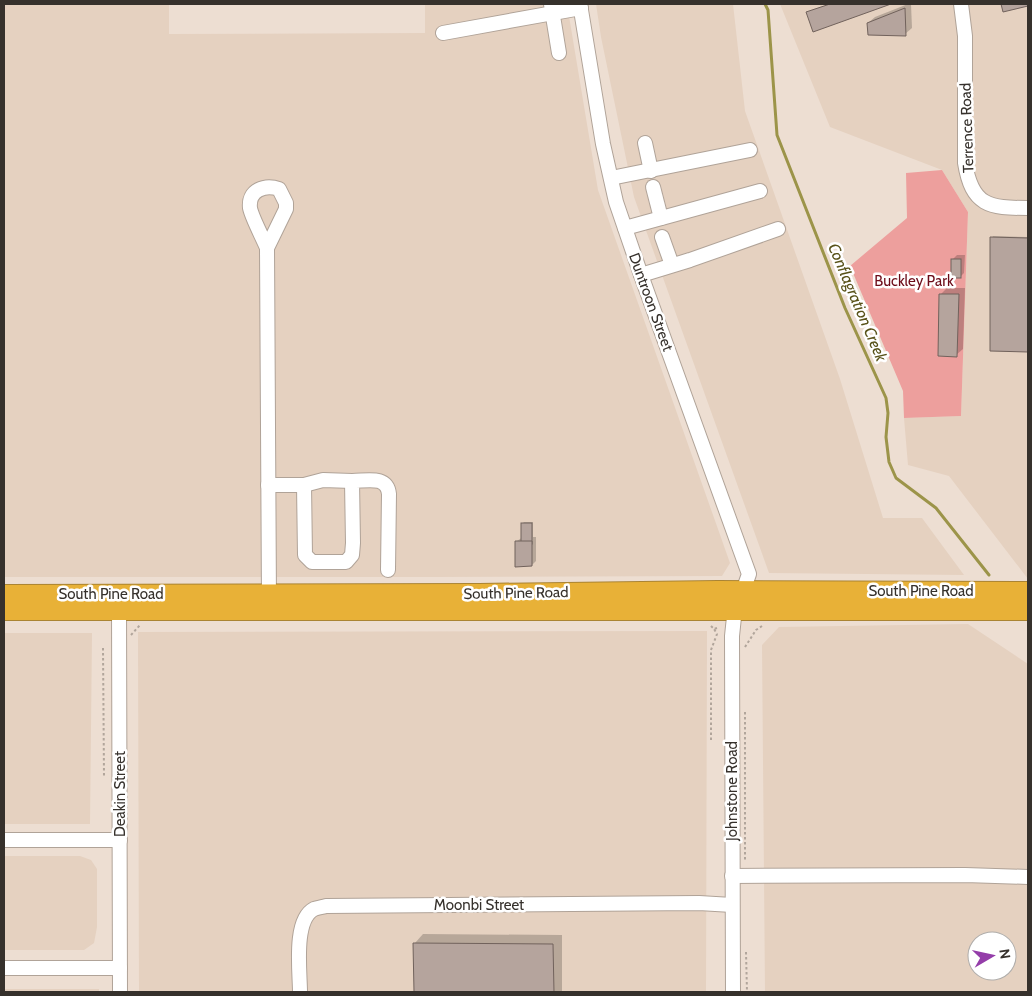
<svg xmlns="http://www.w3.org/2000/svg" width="1032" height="996" font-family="Cabin,sans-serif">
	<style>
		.built { fill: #e5d1c0; fill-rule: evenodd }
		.green { fill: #ed9f9d }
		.shadow { fill: #0003 }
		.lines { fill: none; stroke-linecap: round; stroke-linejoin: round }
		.stream { stroke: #9c9449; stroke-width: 3 }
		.building { fill: #b5a49d; stroke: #71625c }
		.minor-casing { stroke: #b0a398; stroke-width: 16 }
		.highway-casing { stroke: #aa8433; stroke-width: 22 }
		.path { stroke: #b1a59b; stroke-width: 2; stroke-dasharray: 2.5 2.5; stroke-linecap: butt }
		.minor { stroke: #fff; stroke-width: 14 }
		.highway { stroke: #e8b137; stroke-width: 20 }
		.labels { text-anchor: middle; stroke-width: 5; stroke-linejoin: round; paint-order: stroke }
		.street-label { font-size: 15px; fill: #36312c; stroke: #fff }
		.park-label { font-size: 15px; fill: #6c0c19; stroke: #fff }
		.water-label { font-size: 16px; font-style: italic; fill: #585219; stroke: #fff }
	</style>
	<rect width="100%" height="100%" fill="#edded2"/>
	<g class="built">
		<polygon points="4,4 169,4 169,34 425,33 425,4 567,4 598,190 730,563 722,576 432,577 4,577"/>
		<polygon points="596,4 733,4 745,111 840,379 883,518 922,518 964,575 769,573 634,197 601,37"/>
		<polygon points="780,4 1028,4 1028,579 949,476 908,465 904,418 961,416 968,212 942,170 830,127"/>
		<path d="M968 624 1028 664V992H765L762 645 779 627ZM977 941H1007V971H977Z"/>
		<polygon points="707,631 706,992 139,992 138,632"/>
		<polygon points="4,633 92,633 90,824 4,824"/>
		<polygon points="4,856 80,856 91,860 97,869 97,927 94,943 84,950 4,950"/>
		<rect x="4" y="989" width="95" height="3"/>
	</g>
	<polygon class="green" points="942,170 968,212 961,416 904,418 903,391 850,266 907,218 906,173"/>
	<g class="shadow">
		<polygon points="829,4 887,4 814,30 810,11"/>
		<polygon points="908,4 911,4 912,28 905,34 868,23 875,17"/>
		<polygon points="993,236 1028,237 1028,350 991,350 992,238"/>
		<polygon points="957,255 965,255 964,273 960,277 953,259"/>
		<polygon points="947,288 965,288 963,349 956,355 941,294"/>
		<polygon points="524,522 533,522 533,537 536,537 536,561 532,565 517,541 523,537 522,524"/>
		<polygon points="423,934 562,935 562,992 415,992 415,943"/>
	</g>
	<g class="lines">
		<polyline class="stream" points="765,4 768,10 777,135 845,308 886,398 888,413 886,437 889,462 896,478 936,508 989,575"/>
	</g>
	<g class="building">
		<polygon points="830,4 891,4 813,32 806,12"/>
		<polygon points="1001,4 1028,4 1028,6 1003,12"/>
		<polygon points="905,8 906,36 868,35 867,23"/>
		<polygon points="990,237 1028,238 1028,352 990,351"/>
		<rect x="951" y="259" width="10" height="19"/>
		<polygon points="939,294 959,294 957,357 938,356"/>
		<rect x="521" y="523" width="11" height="21"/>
		<polygon points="515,541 532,541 532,566 515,567"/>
		<polygon points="413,943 553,944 554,992 414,992"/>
	</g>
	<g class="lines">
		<defs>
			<g id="minor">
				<polyline points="551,4 559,53"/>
				<polyline points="580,4 603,144 616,202 641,275 749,574 734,617 732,636 733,992"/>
				<path d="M961 4 965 36V163C972 206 989 208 1028 208"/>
				<polyline points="443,33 581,8"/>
				<polyline points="645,143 651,171"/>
				<polyline points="611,178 750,150"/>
				<polyline points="653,187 661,218"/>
				<polyline points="625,228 760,191"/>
				<polyline points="662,237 672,265"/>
				<path d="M267 248 286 209V203L279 189C265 184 248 190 250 208 252 218 263 238 267 248L269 602"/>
				<polyline points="641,275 690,260 778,229"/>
				<path d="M268 485H304L305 555 312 562H346L352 555 353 543 352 481C367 481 387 475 389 494L388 570"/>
				<polyline points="304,485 323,480 352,481"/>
				<polyline points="119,603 120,992"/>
				<polyline points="4,840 120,840"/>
				<polyline points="732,876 965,875 1028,877"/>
				<polyline points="4,968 120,968"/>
				<path d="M300 992C300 972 293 920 314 909 317 908 322 907 326 906L699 903 732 905"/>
			</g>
			<g id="highway">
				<polyline points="4,595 479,594 718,591 1028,592"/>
				<polyline points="4,610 1028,610"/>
			</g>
		</defs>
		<use href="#minor" class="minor-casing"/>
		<use href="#highway" class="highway-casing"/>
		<g class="path">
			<polyline points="711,626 714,629 717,628"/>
			<polyline points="131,635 140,625"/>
			<polyline points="745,647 756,630 762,626"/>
			<polyline points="103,648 104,777"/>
			<polyline points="745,712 745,862"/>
			<polyline points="711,740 711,650 717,634 714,629"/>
			<polyline points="746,952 747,992"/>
		</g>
		<use href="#minor" class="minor"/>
		<use href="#highway" class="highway"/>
	</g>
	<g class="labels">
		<g class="street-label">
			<text transform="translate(967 128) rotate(-92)" y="5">Terrence Road</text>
			<text transform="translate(651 302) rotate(70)" y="5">Duntroon Street</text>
			<text x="921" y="596">South Pine Road</text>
			<text transform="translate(516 593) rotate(-1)" y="5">South Pine Road</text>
			<text x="111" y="599">South Pine Road</text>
			<text transform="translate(732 791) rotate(-90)" y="5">Johnstone Road</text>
			<text transform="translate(120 794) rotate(-90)" y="5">Deakin Street</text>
			<text x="479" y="910">Moonbi Street</text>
		</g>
		<g class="park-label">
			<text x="914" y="286">Buckley Park</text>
		</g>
		<g class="water-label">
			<text transform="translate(858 302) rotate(67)" y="6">Conflagration Creek</text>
		</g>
	</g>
	<rect width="1032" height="996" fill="none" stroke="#36312c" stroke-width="10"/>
	<g transform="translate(992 956) rotate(81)"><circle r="24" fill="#ffffff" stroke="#afadab"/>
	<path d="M0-4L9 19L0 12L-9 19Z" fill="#943da9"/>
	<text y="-8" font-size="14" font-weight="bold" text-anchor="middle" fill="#36312c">N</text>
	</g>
</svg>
